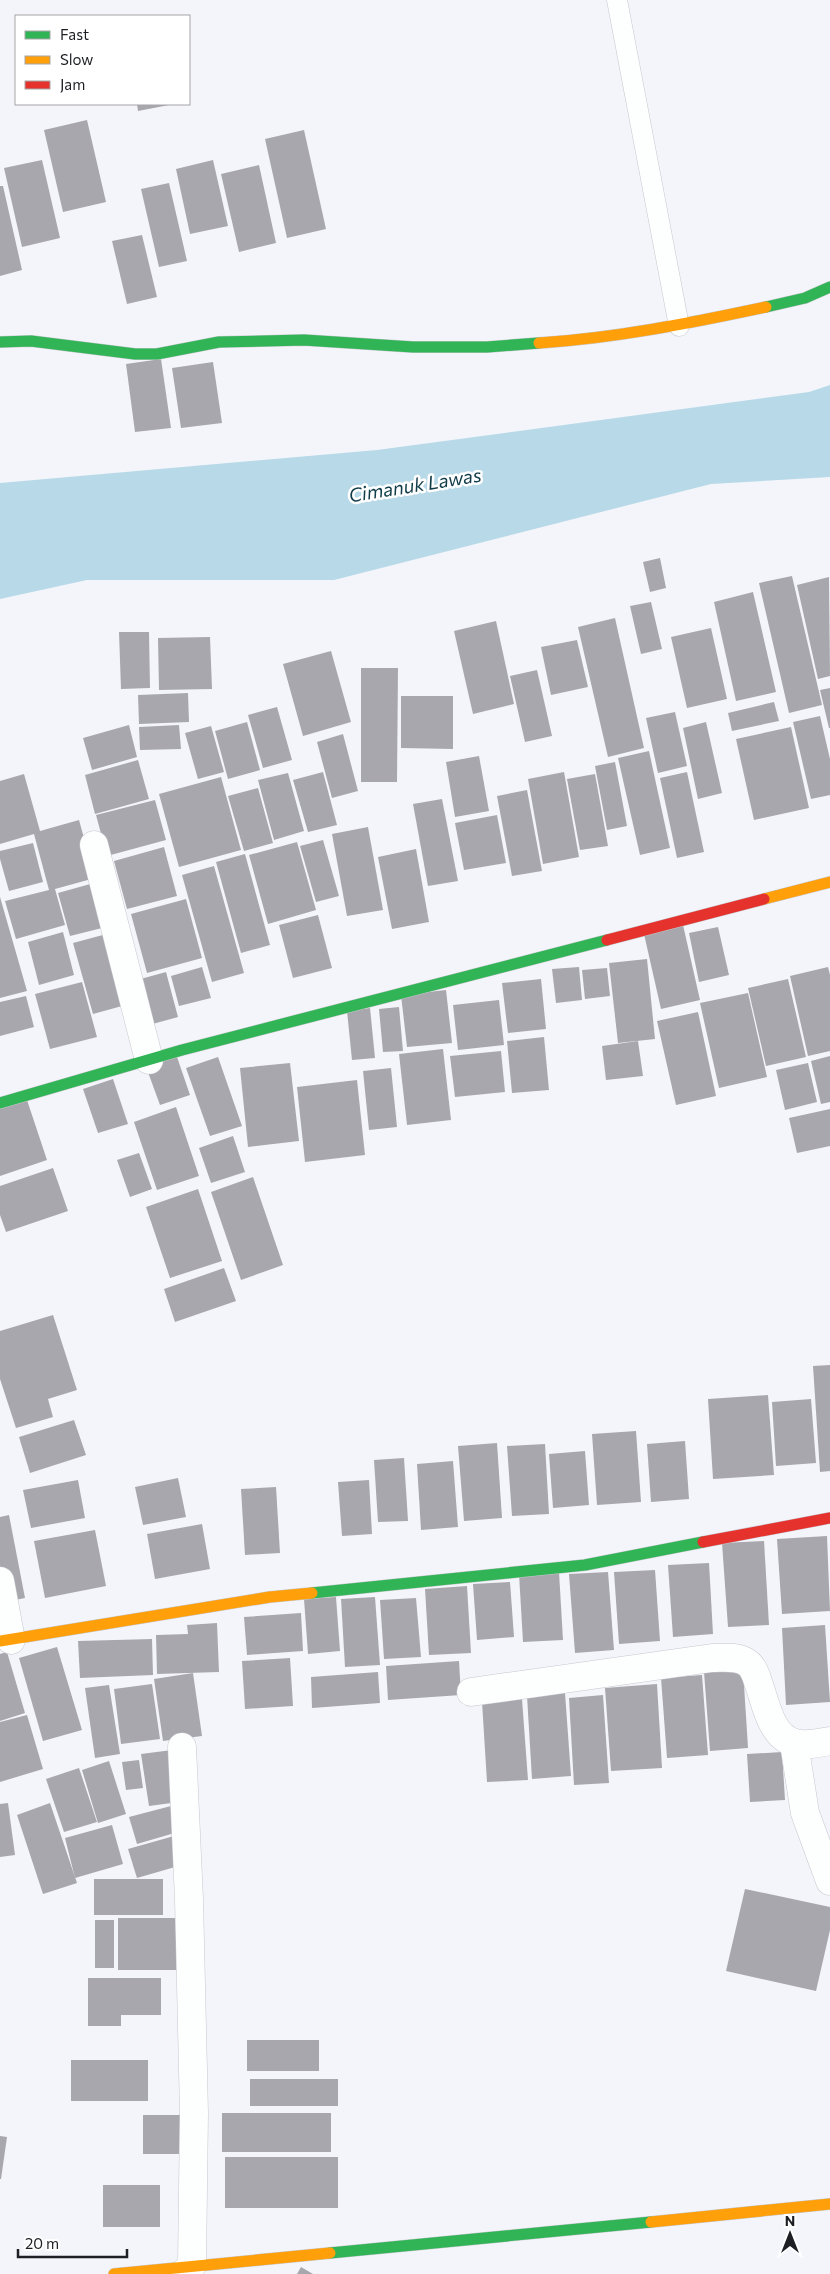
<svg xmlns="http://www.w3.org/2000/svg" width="830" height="2274" font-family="Commissioner,sans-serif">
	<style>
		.water { fill: #b8dae8 }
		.building { fill: #a8a7ad }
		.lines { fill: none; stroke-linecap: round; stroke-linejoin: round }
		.lane-casing { stroke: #c6c8ce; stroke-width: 21 }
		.street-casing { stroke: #c6c8ce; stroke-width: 29 }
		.fast-casing { stroke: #c6c8ce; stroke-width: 12 }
		.slow-casing { stroke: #c6c8ce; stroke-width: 12 }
		.jam-casing { stroke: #c6c8ce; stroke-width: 12 }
		.lane { stroke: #fdfefe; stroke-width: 20 }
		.street { stroke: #fdfefe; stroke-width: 28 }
		.fast { stroke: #30b455; stroke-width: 11 }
		.slow { stroke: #ff9f0a; stroke-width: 11 }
		.jam { stroke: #e5322d; stroke-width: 11 }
		.labels { text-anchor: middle; stroke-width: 5; stroke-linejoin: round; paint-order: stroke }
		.water-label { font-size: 19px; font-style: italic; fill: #113c4a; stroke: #fff }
	</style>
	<rect width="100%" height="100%" fill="#f4f5fa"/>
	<polygon class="water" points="830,385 830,477 711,484 334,580 87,580 0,599 0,483 377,450 809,392"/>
	<g class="building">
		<polygon points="137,104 169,104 169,105 138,111"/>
		<polygon points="87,120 106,202 63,212 44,130"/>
		<polygon points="304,130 326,229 287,238 265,139"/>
		<polygon points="42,160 60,238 22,247 4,168"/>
		<polygon points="213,160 228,226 190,234 176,169"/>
		<polygon points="259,165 276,243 239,252 221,174"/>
		<polygon points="169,183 187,261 159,267 141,189"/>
		<polygon points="0,186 3,186 22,270 0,276"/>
		<polygon points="142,235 157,297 127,304 112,241"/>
		<polygon points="161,359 171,428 135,432 126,364"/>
		<polygon points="213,362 222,423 181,428 172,368"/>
		<polygon points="660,558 666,588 650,592 643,562"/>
		<polygon points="792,576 822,705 789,713 759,583"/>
		<polygon points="829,577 830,676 818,679 797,585"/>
		<polygon points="753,592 776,692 736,701 714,602"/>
		<polygon points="651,602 662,649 641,654 630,606"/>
		<polygon points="615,618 644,748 608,757 578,627"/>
		<polygon points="496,621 514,704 473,714 454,631"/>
		<polygon points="711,628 727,699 687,708 671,637"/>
		<polygon points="119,632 149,632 150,688 121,689"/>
		<polygon points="210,637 212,689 159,690 158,638"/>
		<polygon points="577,640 588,687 551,695 541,647"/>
		<polygon points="331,651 351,722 303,736 283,664"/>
		<polygon points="361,668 398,668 397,782 361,782"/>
		<polygon points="537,670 552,736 525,742 510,676"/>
		<polygon points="830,688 830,728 829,728 820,690"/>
		<polygon points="188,693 189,722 139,724 138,695"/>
		<polygon points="401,696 453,696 453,749 401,748"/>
		<polygon points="774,702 779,721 732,731 728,713"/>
		<polygon points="277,707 292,760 263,768 248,715"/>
		<polygon points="675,712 687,766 658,773 646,718"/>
		<polygon points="820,716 830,759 830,795 811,799 793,722"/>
		<polygon points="247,722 260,770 228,779 215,731"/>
		<polygon points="706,722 722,793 698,799 683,728"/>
		<polygon points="129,725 137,757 92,770 83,738"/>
		<polygon points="179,725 181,749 140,750 139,727"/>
		<polygon points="211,726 224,772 198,779 185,733"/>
		<polygon points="791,727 809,808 754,820 736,739"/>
		<polygon points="343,734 358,791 332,798 317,742"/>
		<polygon points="649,751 670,848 640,855 618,758"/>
		<polygon points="479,756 489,811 455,817 446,762"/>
		<polygon points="138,760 149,799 95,814 85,775"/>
		<polygon points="615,762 627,826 607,830 595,766"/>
		<polygon points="323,772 337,825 308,832 293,780"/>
		<polygon points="564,772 579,857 543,864 528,779"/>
		<polygon points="687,772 704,852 677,858 660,778"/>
		<polygon points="288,773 304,831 274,840 258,780"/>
		<polygon points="24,774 40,831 79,820 95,878 55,889 65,925 16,939 5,901 49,890 34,834 0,844 0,781"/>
		<polygon points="595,774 608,846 580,850 567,779"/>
		<polygon points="221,777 241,850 179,867 159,794"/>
		<polygon points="258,788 273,843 244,851 228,796"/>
		<polygon points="527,790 542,871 512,876 497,796"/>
		<polygon points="442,799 458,881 428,886 413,804"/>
		<polygon points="155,800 166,840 107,856 96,815"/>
		<polygon points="497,815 506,863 464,870 455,823"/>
		<polygon points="368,827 383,910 347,916 332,834"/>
		<polygon points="323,840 339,896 316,902 300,846"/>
		<polygon points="297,842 316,910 268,924 249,855"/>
		<polygon points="33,843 43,882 9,891 0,859 0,851"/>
		<polygon points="164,847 177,896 127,909 114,861"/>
		<polygon points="416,849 429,922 392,929 378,857"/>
		<polygon points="245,854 270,945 241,953 216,862"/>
		<polygon points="214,866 244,973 212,982 182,875"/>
		<polygon points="101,881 114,925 70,936 58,893"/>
		<polygon points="0,897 27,991 0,998"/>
		<polygon points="186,899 202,958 147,973 131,914"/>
		<polygon points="318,915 332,968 293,978 279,925"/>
		<polygon points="683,925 700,1000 661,1009 644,934"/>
		<polygon points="718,927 729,975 699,982 689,933"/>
		<polygon points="63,932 74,975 39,985 28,942"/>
		<polygon points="114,932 133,1003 93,1014 73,943"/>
		<polygon points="647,959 655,1039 618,1043 609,963"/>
		<polygon points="202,967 211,998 179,1006 171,976"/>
		<polygon points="579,967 582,1000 556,1003 552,969"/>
		<polygon points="828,967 830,975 830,1051 808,1056 790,976"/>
		<polygon points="607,968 610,996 585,999 582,970"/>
		<polygon points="166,972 178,1017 149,1025 137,980"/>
		<polygon points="541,979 546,1029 508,1033 502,983"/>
		<polygon points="788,979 806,1057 766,1066 748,988"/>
		<polygon points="82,982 97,1037 50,1049 35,994"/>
		<polygon points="446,990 452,1043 407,1047 401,995"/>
		<polygon points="748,993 767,1077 719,1088 700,1003"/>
		<polygon points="26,996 34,1027 0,1036 0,1002"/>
		<polygon points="499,1000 504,1045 458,1050 453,1005"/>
		<polygon points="399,1007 403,1051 383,1052 379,1009"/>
		<polygon points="370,1008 375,1058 352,1060 347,1011"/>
		<polygon points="698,1012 716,1096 676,1105 657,1021"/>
		<polygon points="544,1037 549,1090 512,1093 507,1041"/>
		<polygon points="638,1041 643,1076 606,1080 602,1046"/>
		<polygon points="443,1049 451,1120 407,1125 399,1054"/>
		<polygon points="501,1051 505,1092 455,1097 450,1056"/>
		<polygon points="176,1054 190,1095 160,1105 145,1064"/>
		<polygon points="830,1056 830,1102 821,1104 811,1061"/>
		<polygon points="218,1057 242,1126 210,1136 186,1068"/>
		<polygon points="290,1063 299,1141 248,1147 240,1068"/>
		<polygon points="808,1063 817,1102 785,1110 776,1070"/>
		<polygon points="391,1068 397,1127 369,1130 363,1071"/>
		<polygon points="113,1079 128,1124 98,1133 83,1089"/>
		<polygon points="357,1080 365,1155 305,1162 297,1087"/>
		<polygon points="27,1100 47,1160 0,1176 0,1109"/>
		<polygon points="176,1107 199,1176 157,1190 134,1122"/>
		<polygon points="830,1109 830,1146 797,1153 789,1118"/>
		<polygon points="233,1136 245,1172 211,1183 199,1148"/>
		<polygon points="139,1153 152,1189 130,1197 117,1160"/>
		<polygon points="53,1168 68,1211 6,1232 0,1215 0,1186"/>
		<polygon points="253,1177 283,1265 241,1280 211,1192"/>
		<polygon points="198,1189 222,1261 170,1278 146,1207"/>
		<polygon points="224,1268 236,1301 175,1322 164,1289"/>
		<polygon points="53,1315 77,1390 48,1399 53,1417 16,1428 0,1379 0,1331"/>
		<polygon points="830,1365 830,1471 820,1472 813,1366"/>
		<polygon points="768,1395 774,1475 713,1479 708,1399"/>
		<polygon points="811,1399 816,1463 776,1466 772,1402"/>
		<polygon points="74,1420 86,1455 30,1473 19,1437"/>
		<polygon points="636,1431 641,1502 597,1505 592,1434"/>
		<polygon points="685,1441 689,1499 651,1502 647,1444"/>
		<polygon points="497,1443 502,1518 464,1521 458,1446"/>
		<polygon points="545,1444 549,1514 512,1516 507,1446"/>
		<polygon points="585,1451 589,1505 553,1508 549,1454"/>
		<polygon points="404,1458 408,1521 378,1522 374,1460"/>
		<polygon points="453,1461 458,1527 421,1530 417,1464"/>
		<polygon points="178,1478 186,1517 143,1525 135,1487"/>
		<polygon points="78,1480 85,1518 31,1528 23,1490"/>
		<polygon points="369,1480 372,1534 342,1536 338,1482"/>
		<polygon points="276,1487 280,1553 245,1555 241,1489"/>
		<polygon points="9,1515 25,1598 0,1603 0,1517"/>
		<polygon points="202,1524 210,1569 155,1579 147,1534"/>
		<polygon points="95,1530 106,1586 45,1598 34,1541"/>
		<polygon points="827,1536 830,1611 782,1614 777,1539"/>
		<polygon points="764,1541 769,1625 728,1627 722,1543"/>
		<polygon points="709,1563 713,1634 673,1637 668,1565"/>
		<polygon points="655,1570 660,1641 619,1644 614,1572"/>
		<polygon points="559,1572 563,1640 523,1642 519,1574"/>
		<polygon points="608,1572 614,1650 575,1653 569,1574"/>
		<polygon points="510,1582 514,1637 477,1640 473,1584"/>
		<polygon points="467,1586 471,1653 429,1655 425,1589"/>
		<polygon points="336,1597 340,1651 308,1654 304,1599"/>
		<polygon points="375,1597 380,1665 345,1667 341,1599"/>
		<polygon points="416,1598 421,1657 384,1659 380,1600"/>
		<polygon points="301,1613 303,1651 247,1655 244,1617"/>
		<polygon points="217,1623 219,1672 157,1674 156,1635 188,1634 187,1625"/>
		<polygon points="825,1625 830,1702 786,1705 782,1628"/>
		<polygon points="152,1639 153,1675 80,1678 78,1641"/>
		<polygon points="57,1647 82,1730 43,1741 19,1658"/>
		<polygon points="7,1652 25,1713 0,1721 0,1654"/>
		<polygon points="290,1658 293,1706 245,1709 242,1661"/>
		<polygon points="459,1661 461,1695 388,1700 386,1666"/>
		<polygon points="743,1669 748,1748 710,1751 704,1672"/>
		<polygon points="378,1672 380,1703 312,1708 311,1677"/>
		<polygon points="193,1673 202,1736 163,1741 154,1679"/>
		<polygon points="702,1675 708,1755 667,1758 661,1678"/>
		<polygon points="152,1684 160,1739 121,1744 114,1689"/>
		<polygon points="657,1684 662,1768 611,1771 605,1688"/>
		<polygon points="109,1685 120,1754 95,1758 85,1688"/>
		<polygon points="565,1693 571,1776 532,1779 527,1696"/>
		<polygon points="603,1695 609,1783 574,1785 569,1698"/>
		<polygon points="522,1699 528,1780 487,1782 482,1702"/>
		<polygon points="27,1715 43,1769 0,1782 0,1722"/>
		<polygon points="172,1750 179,1802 149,1806 141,1754"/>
		<polygon points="782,1752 785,1800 750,1802 747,1754"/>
		<polygon points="139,1760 143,1788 126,1790 122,1762"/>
		<polygon points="109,1761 126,1814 98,1823 82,1770"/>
		<polygon points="79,1768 97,1822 64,1832 46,1779"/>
		<polygon points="8,1803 15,1855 0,1857 0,1804"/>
		<polygon points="50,1803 77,1883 43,1894 17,1815"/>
		<polygon points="171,1806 178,1832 137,1844 129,1817"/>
		<polygon points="112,1825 123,1864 75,1878 65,1838"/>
		<polygon points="174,1836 182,1865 137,1878 128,1849"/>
		<rect x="94" y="1879" width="69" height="36"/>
		<polygon points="745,1889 830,1907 830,1930 816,1991 726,1971"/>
		<rect x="118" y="1918" width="59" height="52"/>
		<rect x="95" y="1920" width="19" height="48"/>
		<polygon points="88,1978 161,1978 161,2015 121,2015 121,2026 88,2026"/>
		<rect x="247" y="2040" width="72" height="31"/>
		<rect x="71" y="2060" width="77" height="41"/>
		<rect x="250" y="2079" width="88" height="27"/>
		<rect x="222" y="2113" width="109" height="39"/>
		<rect x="143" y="2115" width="41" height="39"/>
		<polygon points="0,2136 7,2137 1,2179 0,2179"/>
		<rect x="225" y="2157" width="113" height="51"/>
		<rect x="103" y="2185" width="57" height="42"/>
		<polygon points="301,2267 313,2274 297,2274"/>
	</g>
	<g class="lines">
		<defs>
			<polyline id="lane" points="617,0 679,326"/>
			<g id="street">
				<polyline points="94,845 149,1060"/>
				<polyline points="0,1581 11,1640"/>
				<path d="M471 1692 712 1658C724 1658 736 1656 746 1662 753 1666 756 1675 758 1682 766 1703 770 1736 795 1743 806 1746 819 1743 830 1741"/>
				<polyline points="794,1743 805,1813 830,1881"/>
				<polyline points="182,1747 189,1899 194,2113 192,2265 183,2274"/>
			</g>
			<g id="fast">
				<polyline points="766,307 805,298 830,287"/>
				<polyline points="0,342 31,341 135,354 157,354 219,342 304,340 413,347 487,347 539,343"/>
				<polyline points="0,1103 182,1050 607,940"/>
				<polyline points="312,1593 585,1565 703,1542"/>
				<polyline points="330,2253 651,2222"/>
			</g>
			<g id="slow">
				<path d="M539 343C616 338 691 323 766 307"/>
				<polyline points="764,899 830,882"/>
				<polyline points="0,1641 270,1597 312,1593"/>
				<polyline points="651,2222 830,2204"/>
				<polyline points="114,2274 330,2253"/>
			</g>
			<g id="jam">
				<polyline points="607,940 764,899"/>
				<polyline points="703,1542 830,1518"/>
			</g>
		</defs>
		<use href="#lane" class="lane-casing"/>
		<use href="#street" class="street-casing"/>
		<use href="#fast" class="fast-casing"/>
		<use href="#slow" class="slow-casing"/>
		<use href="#jam" class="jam-casing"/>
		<use href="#lane" class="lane"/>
		<use href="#street" class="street"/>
		<use href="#fast" class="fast"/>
		<use href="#slow" class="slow"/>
		<use href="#jam" class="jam"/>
	</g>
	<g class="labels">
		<g class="water-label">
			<text transform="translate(415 485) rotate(-9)" y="7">Cimanuk Lawas</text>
		</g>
	</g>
	<rect x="15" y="15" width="175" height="90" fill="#ffffff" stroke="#a5a5a8"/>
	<rect x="25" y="31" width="25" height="8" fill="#30b455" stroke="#a5a5a8"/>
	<text x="60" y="40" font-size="15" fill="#1d1f25">Fast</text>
	<rect x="25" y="56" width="25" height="8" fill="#ff9f0a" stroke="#a5a5a8"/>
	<text x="60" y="65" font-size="15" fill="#1d1f25">Slow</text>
	<rect x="25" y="81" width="25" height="8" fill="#e5322d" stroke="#a5a5a8"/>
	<text x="60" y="90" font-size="15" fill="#1d1f25">Jam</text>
	<g transform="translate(790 2234)" stroke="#ffffff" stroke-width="4" paint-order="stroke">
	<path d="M0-4L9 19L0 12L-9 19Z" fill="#1d1f25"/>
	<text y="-8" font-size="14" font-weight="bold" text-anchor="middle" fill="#1d1f25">N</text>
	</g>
	<path d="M18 2249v8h109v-8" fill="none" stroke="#1d1f25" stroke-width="2.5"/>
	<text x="25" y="2249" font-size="15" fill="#1d1f25" stroke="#ffffff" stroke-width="4" paint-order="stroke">20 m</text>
</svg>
